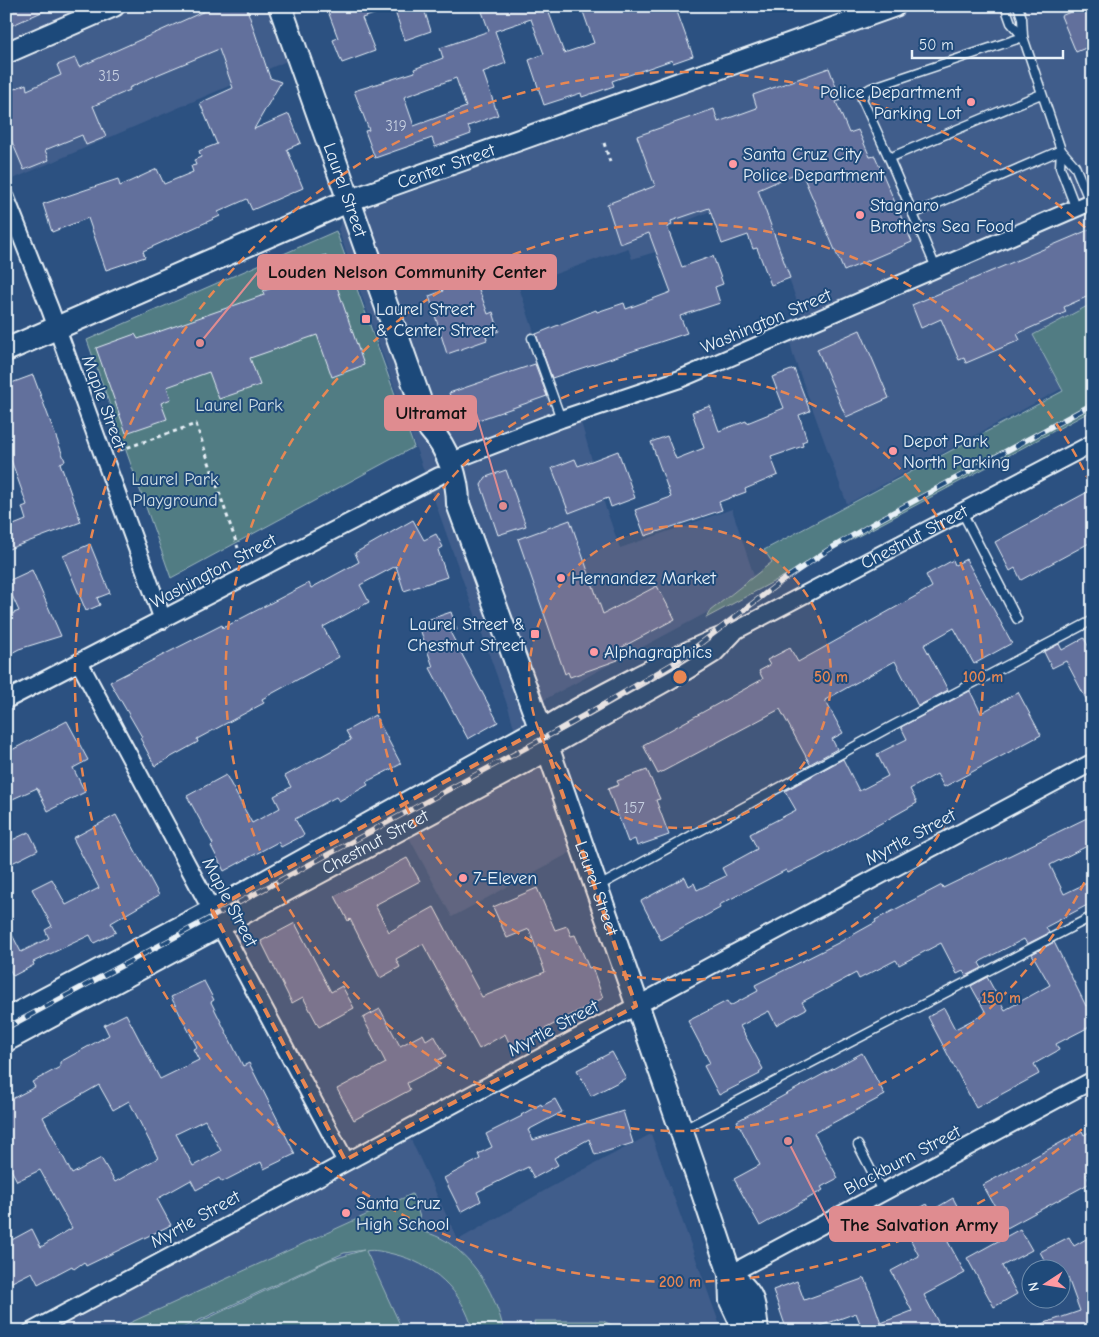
<svg xmlns="http://www.w3.org/2000/svg" width="1099" height="1337" font-family="'Comic Neue',sans-serif">
	<style>
		.built { fill: #3f5d8b }
		.green { fill: #517b83; stroke: #9cb6be }
		.building { fill: #626f9c; stroke: #e8f1f8; fill-rule: evenodd }
		.lines { fill: none; stroke-linecap: round; stroke-linejoin: round }
		.service-casing { stroke: #e8f1f8; stroke-width: 11 }
		.minor-casing { stroke: #e8f1f8; stroke-width: 20 }
		.tertiary-casing { stroke: #e8f1f8; stroke-width: 24 }
		.secondary-casing { stroke: #e8f1f8; stroke-width: 26 }
		.path { stroke: #e8f1f8; stroke-width: 3; stroke-dasharray: 4 4; stroke-linecap: butt }
		.service { stroke: #1f4a7a; stroke-width: 8 }
		.minor { stroke: #1f4a7a; stroke-width: 16 }
		.tertiary { stroke: #1f4a7a; stroke-width: 20 }
		.secondary { stroke: #1f4a7a; stroke-width: 22 }
		.rail-casing { stroke: #e8f1f8; stroke-width: 5.5 }
		.rail { stroke: #1f4a7a; stroke-width: 4; stroke-dasharray: 11; stroke-linecap: butt }
		.marked { fill: #e88753; fill-opacity: 0.2; stroke: #e88753; stroke-width: 4; stroke-dasharray: 10 6; stroke-linejoin: round }
		.ring { fill: none; stroke: #e88753; stroke-width: 2.5; stroke-dasharray: 9 6 }
		.poi-dot { fill: #ff9aa2; stroke: #1f4a7a; stroke-width: 2 }
		.labels { text-anchor: middle; stroke-width: 4; stroke-linejoin: round; paint-order: stroke }
		.number-label { font-size: 15px; fill: #c6d0e1 }
		.poi-label { font-size: 18px; fill: #e8f1f8; stroke: #1f4a7a; text-anchor: start }
		.street-label { font-size: 18px; fill: #e8f1f8; stroke: #1f4a7a }
		.park-label { font-size: 18px; fill: #d1dfe6; stroke: #1f4a7a }
		.centre { fill: #e88753; stroke: #1f4a7a; stroke-width: 2.5 }
		.ring-label { font-size: 15px; text-anchor: middle; font-weight: bold; fill: #e88753; stroke: #1f4a7a; stroke-width: 4; stroke-linejoin: round; paint-order: stroke }
		.leader { fill: none; stroke: #df8c90; stroke-width: 2 }
		.callout-dot { fill: #df8c90; stroke: #1f4a7a; stroke-width: 2 }
		.callout { fill: #df8c90; stroke: #df8c90; stroke-width: 2 }
		.callout-label { font-size: 19px; text-anchor: middle; font-weight: bold; fill: #111 }
	</style>
	<rect width="100%" height="100%" fill="#2c5181"/>
	<filter id="ink" filterUnits="userSpaceOnUse"><feTurbulence type="fractalNoise" baseFrequency=".02" numOctaves="2"/><feDisplacementMap in="SourceGraphic" scale="10" xChannelSelector="R" yChannelSelector="G"/><feConvolveMatrix kernelMatrix="1 2 1 2 8 2 1 2 1" color-interpolation-filters="sRGB"/></filter>
	<g filter="url(#ink)">
		<g class="built">
			<polygon points="6,6 286,6 303,54 6,182"/>
			<polygon points="894,6 1093,6 1093,303 1033,335 1063,388 847,504 793,355 787,327 804,321 758,192 669,228 675,246 632,259 628,248 519,287 561,414 577,408 606,509 620,548 732,509 754,576 710,611 540,702 588,843 452,917 394,810 518,742 509,710 338,229 353,196"/>
			<polygon points="405,1127 458,1240 551,1187 651,1134 722,1331 32,1331"/>
		</g>
		<g class="green">
			<polygon points="336,231 414,447 171,578 87,340"/>
			<polygon points="1093,303 1093,410 706,618 710,611 772,562 764,550 1063,391 1033,335"/>
			<path d="M412 1194 420 1217 402 1225C417 1230 433 1233 446 1241 477 1261 496 1296 504 1331H473C463 1291 432 1263 393 1254 384 1252 374 1249 366 1251L403 1331H181L330 1260 364 1250 344 1253 326 1261 176 1331H112Z"/>
			<polygon points="534,1321 603,1321 625,1331 535,1331"/>
		</g>
		<g class="building">
			<polygon points="6,6 55,6 6,28"/>
			<polygon points="216,6 246,6 270,78 281,82 254,129 289,114 301,143 287,149 303,188 252,210 247,199 218,212 220,216 143,251 145,257 106,270 88,218 52,232 43,204 118,179 120,186 157,169 164,184 193,172 191,166 196,165 194,160 201,157 199,151 217,144 200,103 233,88 219,49 159,74 129,88 130,90 93,106 106,137 86,145 82,135 45,150 49,160 24,170 6,128 6,87 14,89 26,84 27,90 61,75 57,65 75,58 79,67"/>
			<polygon points="326,6 390,6 390,9 362,18 375,51 342,63 333,40 338,38"/>
			<polygon points="393,6 423,6 431,31 405,40"/>
			<path d="M480 6H560V9L549 13 564 53 594 43 581 6H675L693 56 673 63 672 60 612 81 614 86 582 97 581 93 544 105 529 60 544 54 531 19 495 31 506 63 483 72 498 115 468 126 471 134 435 147 432 138 375 158 365 131 369 130 354 91 415 72 414 69 443 58 440 48 489 31ZM456 78 466 107 414 126 404 97Z"/>
			<polygon points="1084,6 1093,6 1093,45 1076,52 1061,16"/>
			<polygon points="829,68 841,100 836,102 849,133 858,130 870,157 875,156 912,242 844,271 801,171 758,190 790,278 771,285 757,248 753,249 748,235 722,244 709,208 671,221 672,225 667,227 682,267 713,256 723,284 715,287 720,303 680,316 687,333 552,378 536,334 596,310 597,312 624,303 626,309 671,292 649,233 620,244 607,204 655,186 637,136 714,109 718,122 757,108 753,95"/>
			<polygon points="1093,228 1093,294 1064,307 1066,312 1017,334 1020,340 966,363 964,358 959,360 941,319 921,328 912,305"/>
			<polygon points="326,255 364,365 332,377 317,335 250,358 260,385 219,399 209,372 167,387 171,399 161,403 167,419 126,433 96,348 135,334 138,339 264,295 263,291 285,284 283,281 295,277 291,267"/>
			<polygon points="470,265 488,314 493,312 499,331 486,336 487,340 447,354 429,296 443,291 438,278"/>
			<polygon points="860,330 889,398 846,417 817,349"/>
			<polygon points="535,364 547,396 461,426 449,393"/>
			<polygon points="794,369 810,411 799,415 807,440 802,442 803,446 771,457 778,475 745,489 746,492 719,502 722,510 645,536 635,510 671,497 651,442 667,436 676,459 704,448 692,412 710,406 719,431 746,421 747,423 784,408 772,377"/>
			<polygon points="33,375 65,461 60,463 81,522 6,550 6,528 26,520 22,507 27,505 11,460 6,462 6,385"/>
			<polygon points="618,451 635,498 611,507 608,498 569,513 552,468 575,459 578,466"/>
			<polygon points="506,470 526,526 498,535 481,485 486,477"/>
			<polygon points="1093,489 1093,541 1021,580 1015,568 1010,571 995,542"/>
			<polygon points="413,520 424,540 436,534 443,547 438,550 447,577 404,591 396,566 360,585 369,602 323,627 339,657 262,699 264,703 197,739 198,742 155,766 140,738 142,737 110,682 222,625 223,628 309,583 311,588 359,562 355,553"/>
			<polygon points="570,520 603,614 657,586 675,619 615,651 618,660 570,677 568,672 565,674 518,539"/>
			<polygon points="90,544 110,593 97,598 100,605 86,611 63,556"/>
			<polygon points="966,559 1012,643 974,664 954,628 924,645 948,690 918,706 895,661 825,700 843,733 832,739 837,749 810,764 780,709 658,774 643,745 763,679 759,671 770,665 767,660 790,648 798,662 932,587 926,575 953,560 955,565"/>
			<polygon points="32,570 61,636 19,649 6,656 6,616 19,611 6,582"/>
			<polygon points="451,612 457,630 450,632 498,722 468,739 430,668 433,667 418,623"/>
			<polygon points="1084,638 1093,655 1093,712 1066,661 1052,668 1044,652 1059,644 1062,650"/>
			<polygon points="970,691 981,713 1018,692 1041,735 944,787 937,774 910,789 917,803 817,859 788,873 786,870 719,905 720,908 661,940 641,901 685,877 689,886 694,883 697,890 726,876 722,868 757,849 750,834 796,810 785,791 843,759 859,791 888,776 877,754 907,739 901,727"/>
			<polygon points="375,715 401,764 366,782 368,785 339,801 336,797 295,819 304,835 281,847 278,842 224,871 211,846 213,844 187,796 226,775 252,823 280,808 274,796 291,787 285,776 351,740 346,731"/>
			<polygon points="67,721 88,760 73,768 85,792 48,811 37,788 6,802 6,753"/>
			<polygon points="647,770 660,799 656,800 669,835 637,846 635,839 628,842 608,789 619,785 617,781"/>
			<polygon points="116,815 159,895 111,923 116,932 94,943 90,935 33,962 34,965 13,976 6,963 6,923 21,952 49,938 45,930 52,926 32,889 52,879 66,905 99,888 73,838"/>
			<polygon points="1093,815 1093,843 1050,865 1064,894 1093,880 1093,902 1046,927 1049,933 1027,944 1024,939 981,961 979,963 982,968 966,976 963,971 957,974 941,943 899,965 896,960 859,979 856,973 802,1002 806,1009 776,1025 769,1011 740,1026 763,1069 759,1072 760,1074 719,1095 704,1066 710,1063 688,1021 727,1001 730,1006 758,991 755,985 840,942 876,922 875,920 942,885 943,888"/>
			<polygon points="29,832 38,850 6,866 6,843"/>
			<polygon points="407,858 420,881 375,905 389,932 434,907 482,997 545,972 529,929 507,938 493,907 537,888 555,930 567,926 571,936 575,935 589,968 592,967 603,998 511,1047 505,1034 479,1049 423,944 396,959 400,967 380,978 350,919 348,921 335,896"/>
			<polygon points="295,923 331,992 342,986 354,1008 319,1027 303,997 292,1003 261,941"/>
			<polygon points="1054,942 1086,1006 1093,1002 1093,1025 1056,1044 1059,1050 1034,1064 1039,1074 976,1108 928,1017 944,1008 955,1029 986,1013 971,986 987,977 1005,1010 1050,985 1032,954"/>
			<path d="M204 981 214 1000 211 1002 243 1066 249 1063 295 1154 264 1169 261 1162 222 1182 219 1178 196 1190 191 1180 157 1199 171 1225 86 1266 84 1262 74 1269 72 1266 38 1284 32 1272 6 1285V1243L32 1229 41 1247 72 1228 40 1170 17 1181 6 1160V1102L35 1087 32 1082 60 1067V1062L109 1035 104 1025 126 1014 160 1079 199 1060 193 1049 197 1047 171 997ZM99 1085 113 1110 129 1101 158 1158 115 1182 101 1158 72 1174 43 1117ZM205 1120 221 1151 193 1166 176 1134Z"/>
			<polygon points="380,1009 400,1046 423,1034 426,1040 434,1035 446,1056 437,1061 440,1066 407,1083 410,1090 354,1120 337,1089 386,1063 363,1018"/>
			<polygon points="612,1052 626,1078 591,1096 577,1070"/>
			<polygon points="862,1053 885,1095 814,1133 838,1178 821,1187 823,1190 760,1226 734,1179 760,1165 737,1121"/>
			<polygon points="555,1099 562,1112 528,1130 533,1140 623,1111 633,1143 595,1155 589,1139 554,1158 558,1165 534,1178 528,1167 477,1192 481,1201 461,1212 444,1178 480,1159 478,1154 492,1147 486,1134 522,1116 521,1115 541,1104 542,1106"/>
			<polygon points="1093,1130 1093,1171 1086,1175 1090,1183 1007,1228 983,1185 1082,1131 1084,1135"/>
			<polygon points="953,1198 963,1217 941,1229 965,1273 924,1295 939,1324 926,1331 863,1331 856,1313 806,1331 787,1331 773,1290 797,1281 804,1300 865,1278 881,1323 912,1311 891,1271 919,1256 900,1219 927,1204 931,1211"/>
			<polygon points="1020,1229 1032,1250 1002,1266 1017,1294 994,1307 967,1258"/>
			<polygon points="1093,1235 1093,1331 1030,1331 1030,1328 1080,1311 1068,1278 1062,1282 1062,1270 1050,1270 1040,1252 1069,1237 1074,1246"/>
		</g>
		<g class="lines">
			<defs>
				<g id="service">
					<polyline points="1005,6 1011,23 1023,37 1022,18 1018,6"/>
					<polyline points="889,158 862,99 866,91 871,88 1023,37 1061,150 913,214 889,158 1041,94"/>
					<polyline points="1076,209 1060,167 1061,150 1075,166 1090,202"/>
					<polyline points="913,214 936,268"/>
					<polyline points="532,338 561,419"/>
					<polyline points="962,512 1017,619"/>
					<polyline points="599,886 892,726 1093,620"/>
					<polyline points="682,1130 1093,916"/>
					<polyline points="858,1145 883,1193"/>
				</g>
				<g id="minor">
					<polyline points="6,198 50,309 163,620"/>
					<polyline points="449,462 561,419 680,379 1093,201"/>
					<polyline points="79,662 345,1160"/>
					<polyline points="6,700 439,476"/>
					<path id="s1" d="M540 729C571 709 604 692 637 675 670 659 700 642 735 631L1093 443"/>
					<polyline points="548,749 685,672 714,654 734,633"/>
					<polyline points="730,1274 1093,1080"/>
					<path d="M32 1331C384 1139 739 951 1093 762"/>
				</g>
				<g id="tertiary">
					<polyline points="6,53 114,6"/>
					<path id="s2" d="M348 201 895 6"/>
				</g>
				<g id="secondary">
					<path id="s3" d="M280 6 430 429C448 449 458 478 458 504L548 749 701 1187 730 1274 731 1301 745 1331"/>
					<polyline points="6,350 348,201"/>
					<polyline points="6,1020 231,901 540,729"/>
					<path id="s4" d="M6 1040 548 749"/>
					<path d="M730 1274C755 1296 753 1298 757 1331"/>
				</g>
			</defs>
			<use href="#service" class="service-casing"/>
			<use href="#minor" class="minor-casing"/>
			<use href="#tertiary" class="tertiary-casing"/>
			<use href="#secondary" class="secondary-casing"/>
			<g class="path">
				<polyline points="604,143 610,162"/>
				<polyline points="120,450 196,424 238,548"/>
			</g>
			<use href="#service" class="service"/>
			<use href="#minor" class="minor"/>
			<use href="#tertiary" class="tertiary"/>
			<use href="#secondary" class="secondary"/>
			<defs>
				<polyline id="rail" points="6,1028 572,723 679,660 779,583 828,550 879,520 1093,404"/>
			</defs>
			<use href="#rail" class="rail-casing"/>
			<use href="#rail" class="rail"/>
		</g>
	</g>
	<path class="marked" d="M540 729 636 1006 345 1160 212 910Z"/>
	<circle cx="680" cy="677" r="151" fill="#e88753" fill-opacity=".12"/>
	<g class="ring">
		<circle cx="680" cy="677" r="151"/>
		<circle cx="680" cy="677" r="303"/>
		<path d="M1091 869A454 454 0 1 1 1091 485"/>
		<path d="M1093 1119A605 605 0 1 1 1093 235"/>
	</g>
	<g class="poi-dot">
		<circle cx="971" cy="102" r="5"/>
		<circle cx="733" cy="164" r="5"/>
		<circle cx="860" cy="215" r="5"/>
		<rect x="361" y="314" width="10" height="10" rx="2.5"/>
		<circle cx="893" cy="451" r="5"/>
		<circle cx="561" cy="578" r="5"/>
		<rect x="530" y="629" width="10" height="10" rx="2.5"/>
		<circle cx="594" cy="652" r="5"/>
		<circle cx="463" cy="878" r="5"/>
		<circle cx="346" cy="1213" r="5"/>
	</g>
	<g class="labels">
		<g class="number-label">
			<text x="109" y="81">315</text>
			<text x="396" y="131">319</text>
			<text x="634" y="813">157</text>
		</g>
		<g class="poi-label">
			<text x="961" y="98" text-anchor="end">Police Department<tspan x="961" dy="21">Parking Lot</tspan></text>
			<text x="743" y="160">Santa Cruz City<tspan x="743" dy="21">Police Department</tspan></text>
			<text x="870" y="211">Stagnaro<tspan x="870" dy="21">Brothers Sea Food</tspan></text>
			<text x="376" y="315">Laurel Street<tspan x="376" dy="21">&amp; Center Street</tspan></text>
			<text x="903" y="447">Depot Park<tspan x="903" dy="21">North Parking</tspan></text>
			<text x="571" y="584">Hernandez Market</text>
			<text x="525" y="630" text-anchor="end">Laurel Street &amp;<tspan x="525" dy="21">Chestnut Street</tspan></text>
			<text x="604" y="658">Alphagraphics</text>
			<text x="473" y="884">7-Eleven</text>
			<text x="356" y="1209">Santa Cruz<tspan x="356" dy="21">High School</tspan></text>
		</g>
		<g class="street-label">
			<text dy="6" stroke="none"><textPath href="#s2" startOffset="104">Center Street</textPath></text>
			<text dy="6" stroke="none"><textPath href="#s3" startOffset="195">Laurel Street</textPath></text>
			<text transform="translate(766 321) rotate(-23)" y="6">Washington Street</text>
			<text transform="translate(104 402) rotate(70)" y="6">Maple Street</text>
			<text dy="6" stroke="none"><textPath href="#s1" startOffset="421">Chestnut Street</textPath></text>
			<text transform="translate(213 571) rotate(-28)" y="6">Washington Street</text>
			<text transform="translate(910 837) rotate(-28)" y="6">Myrtle Street</text>
			<text dy="6" stroke="none"><textPath href="#s4" startOffset="419">Chestnut Street</textPath></text>
			<text dy="6" stroke="none"><textPath href="#s3" startOffset="939">Laurel Street</textPath></text>
			<text transform="translate(230 902) rotate(62)" y="6">Maple Street</text>
			<text transform="translate(553 1028) rotate(-28)" y="6">Myrtle Street</text>
			<text transform="translate(902 1160) rotate(-28)" y="6">Blackburn Street</text>
			<text transform="translate(195 1219) rotate(-29)" y="6">Myrtle Street</text>
		</g>
		<g class="park-label">
			<text x="239" y="411">Laurel Park</text>
			<text x="175" y="485">Laurel Park<tspan x="175" dy="21">Playground</tspan></text>
		</g>
	</g>
	<circle cx="680" cy="677" r="8" class="centre"/>
	<g class="ring-label">
		<text x="831" y="682">50 m</text>
		<text x="983" y="682">100 m</text>
		<text x="1001" y="1003">150 m</text>
		<text x="680" y="1287">200 m</text>
	</g>
	<path class="leader" d="M200 343L258 272M503 506L476 413M788 1141L830 1224"/>
	<g class="callout-dot">
		<circle cx="200" cy="343" r="5"/>
		<circle cx="503" cy="506" r="5"/>
		<circle cx="788" cy="1141" r="5"/>
	</g>
	<g class="callout">
		<rect x="258" y="255" width="298" height="34" rx="5"/>
		<rect x="385" y="396" width="91" height="34" rx="5"/>
		<rect x="830" y="1207" width="178" height="34" rx="5"/>
	</g>
	<g class="callout-label">
		<text x="407" y="278">Louden Nelson Community Center</text>
		<text x="431" y="419">Ultramat</text>
		<text x="919" y="1231">The Salvation Army</text>
	</g>
	<rect width="1099" height="1337" fill="none" stroke="#1f4a7a" stroke-width="25"/>
	<rect x="12" y="12" width="1074" height="1312" fill="none" stroke="#e8f1f8" stroke-width="2" filter="url(#ink)"/>
	<g transform="translate(1046 1284) rotate(258)"><circle r="24" fill="#1f4a7a" stroke="#6f8dac"/>
	<path d="M0-4L9 19L0 12L-9 19Z" fill="#ff9aa2"/>
	<text y="-8" font-size="14" font-weight="bold" text-anchor="middle" fill="#e8f1f8">N</text>
	</g>
	<path d="M912 50v8h151v-8" fill="none" stroke="#e8f1f8" stroke-width="2.5"/>
	<text x="919" y="50" font-size="15" fill="#e8f1f8" stroke="#1f4a7a" stroke-width="4" paint-order="stroke">50 m</text>
</svg>
